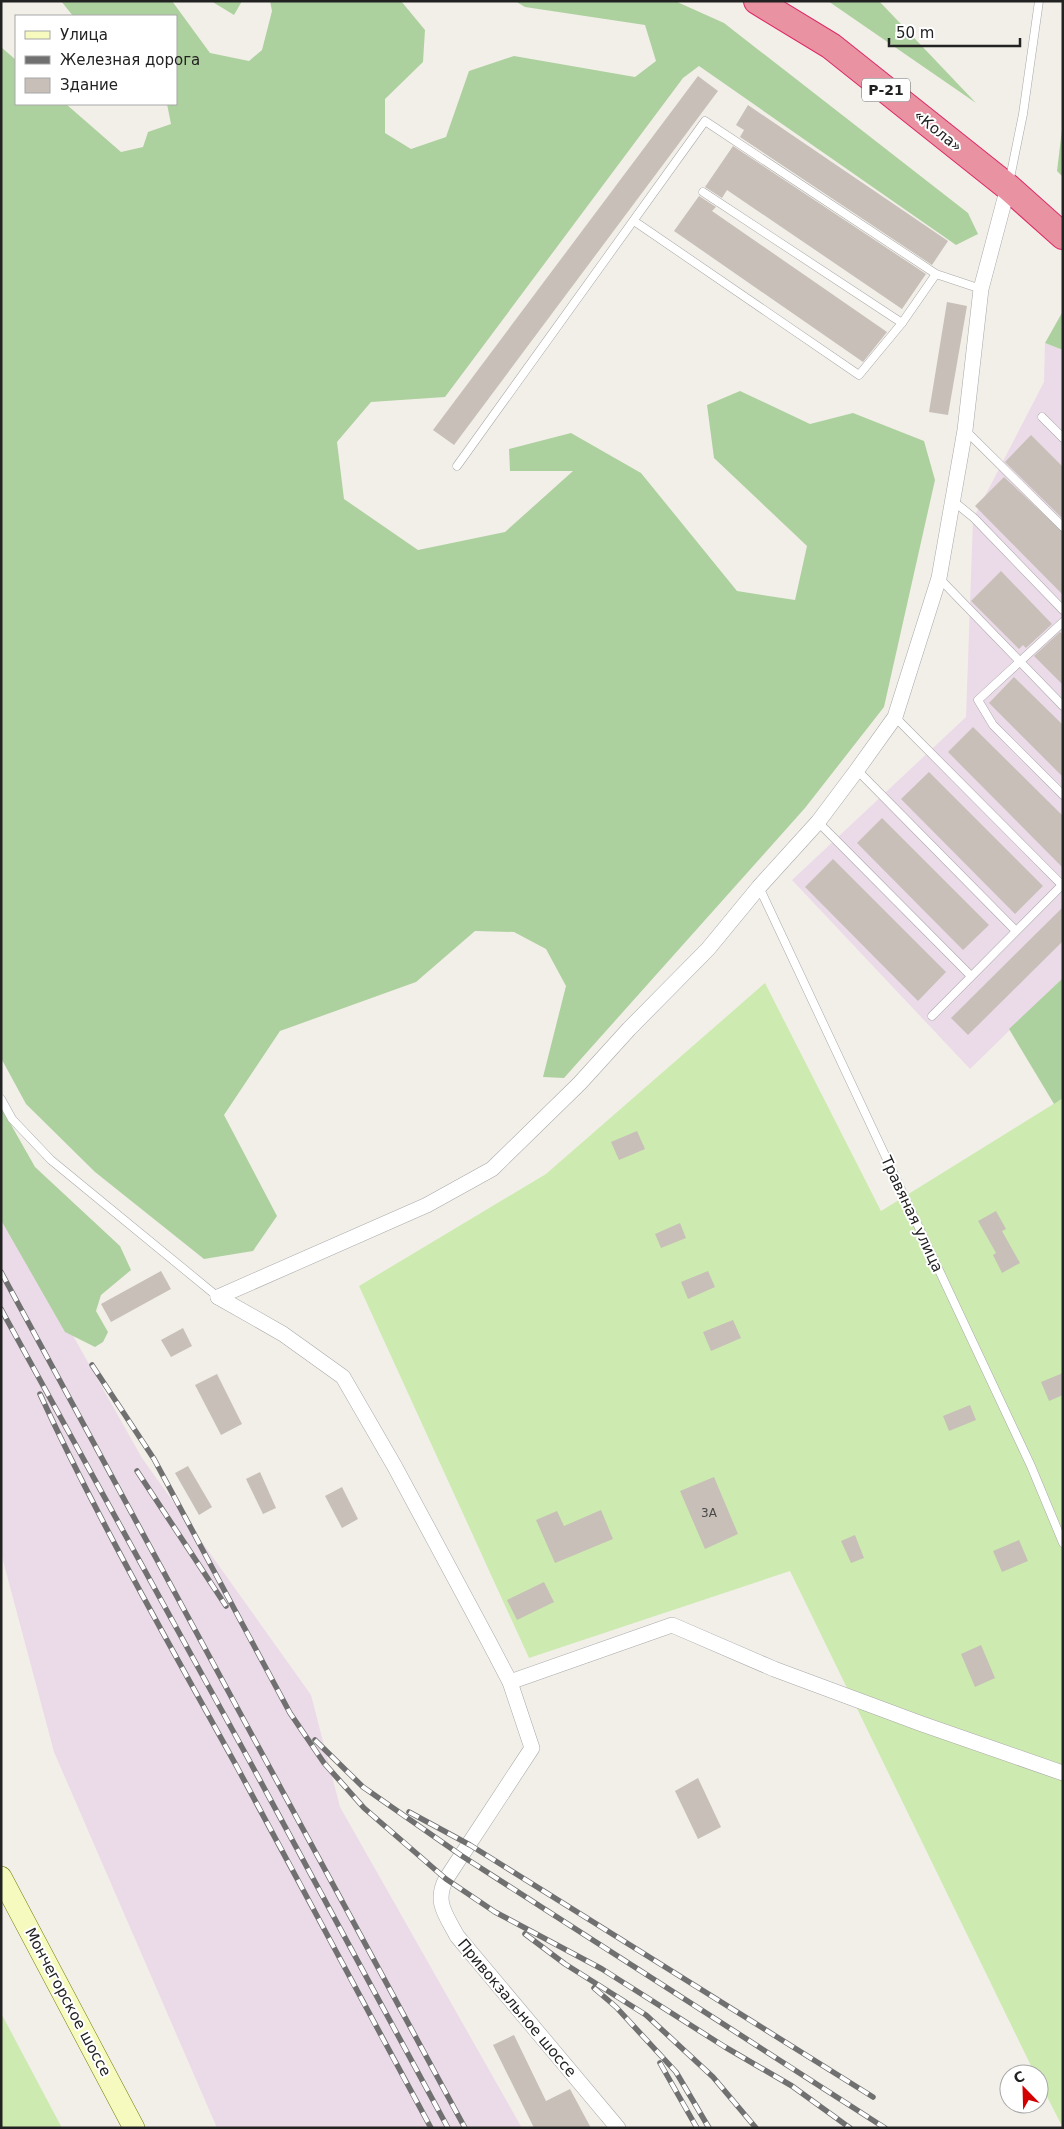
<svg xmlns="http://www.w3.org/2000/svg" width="1064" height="2129" font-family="'DejaVu Sans',sans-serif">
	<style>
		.industrial { fill: #ebdbe8 }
		.grass { fill: #cdebb0 }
		.forest { fill: #add19e }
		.building { fill: #c7bfb8 }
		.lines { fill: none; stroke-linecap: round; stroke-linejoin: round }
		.lane-casing { stroke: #a9a9a9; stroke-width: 9 }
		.street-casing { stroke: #a9a9a9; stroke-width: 16 }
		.secondary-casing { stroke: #707d05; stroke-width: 22 }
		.highway-casing { stroke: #dc2a67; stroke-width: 28 }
		.lane { stroke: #fff; stroke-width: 8 }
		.street { stroke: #fff; stroke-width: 15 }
		.secondary { stroke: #f7fabf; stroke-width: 21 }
		.highway { stroke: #e892a2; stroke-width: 26 }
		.rail-casing { stroke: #707070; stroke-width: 5.5 }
		.rail { stroke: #fff; stroke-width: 4; stroke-dasharray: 11; stroke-linecap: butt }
		.labels { text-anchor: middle; stroke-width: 4; stroke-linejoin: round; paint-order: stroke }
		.number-label { font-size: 12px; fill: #4b4948 }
		.shield { fill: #fff; stroke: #646464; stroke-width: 1 }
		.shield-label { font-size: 14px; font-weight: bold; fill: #222 }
		.street-label { font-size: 15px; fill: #222; stroke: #fff }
	</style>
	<rect width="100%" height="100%" fill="#f2efe9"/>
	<g class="industrial">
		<polygon points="1045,343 1063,350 1063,978 970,1069 792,880 966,717 973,519 1044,382"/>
		<polygon points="1,1208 142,1458 311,1695 340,1807 522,2128 217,2128 54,1752 1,1553"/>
	</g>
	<g class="grass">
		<polygon points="765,983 881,1211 1063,1098 1063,2128 1039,2081 1039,2074 1035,2074 790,1571 529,1658 359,1286 546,1174"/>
		<polygon points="1,2013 62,2128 1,2128"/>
	</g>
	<g class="forest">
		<polygon points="61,1 172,1 210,53 249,61 262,50 272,11 270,1 401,1 425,30 423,62 385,99 385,133 411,149 446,137 469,71 514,56 635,77 656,61 645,25 525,7 515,1 675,1 724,23 968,213 978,234 956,245 699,66 683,78 445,397 371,402 337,442 344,499 418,550 505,532 573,471 510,471 509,449 571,433 641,473 737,591 795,600 807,546 714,458 707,405 740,391 810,424 853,413 924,441 935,480 884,707 805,808 564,1078 543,1077 566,986 546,949 514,932 475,931 416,982 280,1031 224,1115 277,1216 253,1251 204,1259 95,1172 26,1104 1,1058 1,47 16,60 16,104 66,104 121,152 143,147 148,132 171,124 167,104 176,104 176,16 73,16"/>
		<polygon points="211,1 242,1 234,15"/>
		<polygon points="828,1 879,1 976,103"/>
		<polygon points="1063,121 1063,177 1057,171"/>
		<polygon points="1063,311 1063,350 1045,343"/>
		<polygon points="1063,978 1063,1098 1054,1104 1009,1029"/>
		<polygon points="1,1107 35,1167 120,1246 131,1270 101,1295 96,1311 108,1332 103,1342 95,1347 65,1332 1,1220"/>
	</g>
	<g class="building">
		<polygon points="698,76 718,91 454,445 433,430"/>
		<polygon points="748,105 948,241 932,265 740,137 744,130 736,125"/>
		<polygon points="733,146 926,274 902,309 727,190 722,198 705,187"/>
		<polygon points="699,196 716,207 712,211 887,332 863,362 674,231"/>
		<polygon points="947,302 967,306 948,415 929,412"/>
		<polygon points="1031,435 1063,467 1063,519 1005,462"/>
		<polygon points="1004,477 1063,532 1063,595 975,506"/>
		<polygon points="1001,571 1052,624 1026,648 1023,645 1019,649 971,601"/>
		<polygon points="1060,632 1063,635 1063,685 1034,656"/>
		<polygon points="1014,677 1063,725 1063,777 989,703"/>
		<polygon points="973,727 1063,816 1063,868 948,752"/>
		<polygon points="929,772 1043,886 1015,914 901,799"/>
		<polygon points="882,818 989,925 963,950 857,843"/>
		<polygon points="833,859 946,972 918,1001 805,887"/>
		<polygon points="1063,907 1063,941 968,1035 951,1018"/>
		<polygon points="637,1131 645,1149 619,1160 611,1142"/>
		<polygon points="996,1211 1006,1229 1002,1231 1020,1263 1002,1273 993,1255 996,1253 978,1221"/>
		<polygon points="680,1223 686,1238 661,1248 655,1234"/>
		<polygon points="161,1271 171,1289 111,1322 101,1304"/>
		<polygon points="708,1271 715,1287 688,1299 681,1282"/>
		<polygon points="733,1320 741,1338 711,1351 703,1332"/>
		<polygon points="183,1328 192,1346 171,1357 161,1340"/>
		<polygon points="1063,1373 1063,1395 1049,1401 1041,1382"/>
		<polygon points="217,1374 242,1424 221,1435 195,1385"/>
		<polygon points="970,1405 976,1420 949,1431 943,1416"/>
		<polygon points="188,1466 212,1507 199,1515 175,1473"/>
		<polygon points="260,1472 276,1508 263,1514 246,1479"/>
		<polygon points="714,1477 738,1534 705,1549 680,1491"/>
		<polygon points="342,1487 358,1519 342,1528 325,1496"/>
		<polygon points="601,1510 613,1539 555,1563 536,1520 557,1511 564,1526"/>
		<polygon points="855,1535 864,1558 851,1563 841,1541"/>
		<polygon points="1019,1540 1028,1561 1002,1572 993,1551"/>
		<polygon points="544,1582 554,1602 517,1620 507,1600"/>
		<polygon points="981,1645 995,1678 975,1687 961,1654"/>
		<polygon points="698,1778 721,1827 698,1839 675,1791"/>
		<polygon points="514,2035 546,2101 570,2089 591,2128 534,2128 493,2045"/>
	</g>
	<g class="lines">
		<defs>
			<g id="lane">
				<polyline points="1009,183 1023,114 1039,1"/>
				<polyline points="703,192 902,323"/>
				<polyline points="634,221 859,375 902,323 936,274"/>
				<polyline points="1042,417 1063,438"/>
				<polyline points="965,430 1063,527"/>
				<polyline points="457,466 705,121 936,274 981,289"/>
				<polyline points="952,500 974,518 1063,610"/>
				<polyline points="939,578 1063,706"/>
				<polyline points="1063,622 978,700 993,725 1063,795"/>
				<polyline points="895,717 1062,885"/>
				<polyline points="857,770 1016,931"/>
				<polyline points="818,822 971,976"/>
				<polyline points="759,887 1031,1466 1063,1543"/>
				<polyline points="932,1016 1063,884"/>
				<polyline points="1,1099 12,1119 51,1160 218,1297"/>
			</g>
			<g id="street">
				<polyline points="218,1297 427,1205 492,1169 580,1083 629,1029 708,949 759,887 818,822 857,770 895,717 939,578 965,430 981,289 1008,187"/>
				<path d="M218 1297 283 1334 343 1377 395 1467 488 1640 510 1682 532 1748 446 1879C434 1902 446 1915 457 1936L618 2128"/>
				<polyline points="510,1682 672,1625 774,1669 922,1724 1063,1773"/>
			</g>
			<polyline id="secondary" points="1,1877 134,2128"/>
			<polyline id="highway" points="757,1 831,46 1008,187 1063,236"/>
		</defs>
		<use href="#lane" class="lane-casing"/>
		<use href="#street" class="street-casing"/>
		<use href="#secondary" class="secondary-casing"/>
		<use href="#highway" class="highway-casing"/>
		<use href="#lane" class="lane"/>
		<use href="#street" class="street"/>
		<use href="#secondary" class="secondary"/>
		<use href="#highway" class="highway"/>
		<defs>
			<g id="rail">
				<polyline points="1,1272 465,2128"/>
				<polyline points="1,1309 249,1760 448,2128"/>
				<polyline points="92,1365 154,1459 290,1713 324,1763 364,1808 446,1879 495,1912 602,1969 725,2047 792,2086 850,2128"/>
				<path d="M40 1394C99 1522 169 1643 237 1767 302 1887 366 2008 431 2128"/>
				<polyline points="137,1471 226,1606"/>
				<polyline points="315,1740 363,1787 462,1856 885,2128"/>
				<polyline points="409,1812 470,1845 873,2097"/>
				<polyline points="525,1934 565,1964 646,2015 713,2077 756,2128"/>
				<polyline points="594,1988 616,2007 676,2072 709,2128"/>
				<polyline points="660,2063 697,2128"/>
			</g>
		</defs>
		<use href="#rail" class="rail-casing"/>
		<use href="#rail" class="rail"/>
	</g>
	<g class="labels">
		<g class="number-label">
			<text x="709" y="1517">3А</text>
		</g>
		<rect class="shield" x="862" y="78.5" width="48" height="23" rx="4"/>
		<g class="shield-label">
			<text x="886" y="95">Р-21</text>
		</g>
		<g class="street-label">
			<text transform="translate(938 131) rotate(39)" y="5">«Кола»</text>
			<text transform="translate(912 1214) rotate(65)" y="5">Травяная улица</text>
			<text transform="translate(68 2002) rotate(62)" y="5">Мончегорское шоссе</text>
			<text transform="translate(517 2008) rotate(50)" y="5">Привокзальное шоссе</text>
		</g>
	</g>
	<rect width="1064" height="2129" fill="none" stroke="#222222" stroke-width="5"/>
	<rect x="15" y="15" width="162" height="90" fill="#ffffff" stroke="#a7a7a7"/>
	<rect x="25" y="31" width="25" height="8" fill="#f7fabf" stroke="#a7a7a7"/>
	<text x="60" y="40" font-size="15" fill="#222222">Улица</text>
	<rect x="25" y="56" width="25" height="8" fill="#707070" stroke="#a7a7a7"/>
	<text x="60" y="65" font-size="15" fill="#222222">Железная дорога</text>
	<rect x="25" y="78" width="25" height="15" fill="#c7bfb8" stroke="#a7a7a7"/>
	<text x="60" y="90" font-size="15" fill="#222222">Здание</text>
	<g transform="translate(1024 2089) rotate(337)"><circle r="24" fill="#ffffff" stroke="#a7a7a7"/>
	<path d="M0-4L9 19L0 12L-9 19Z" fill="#d40000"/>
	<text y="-8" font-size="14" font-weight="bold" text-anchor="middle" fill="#222222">С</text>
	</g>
	<path d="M889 38v8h131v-8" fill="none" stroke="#222222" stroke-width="2.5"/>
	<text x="896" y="38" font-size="15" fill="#222222" stroke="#ffffff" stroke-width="4" paint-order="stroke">50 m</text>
</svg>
